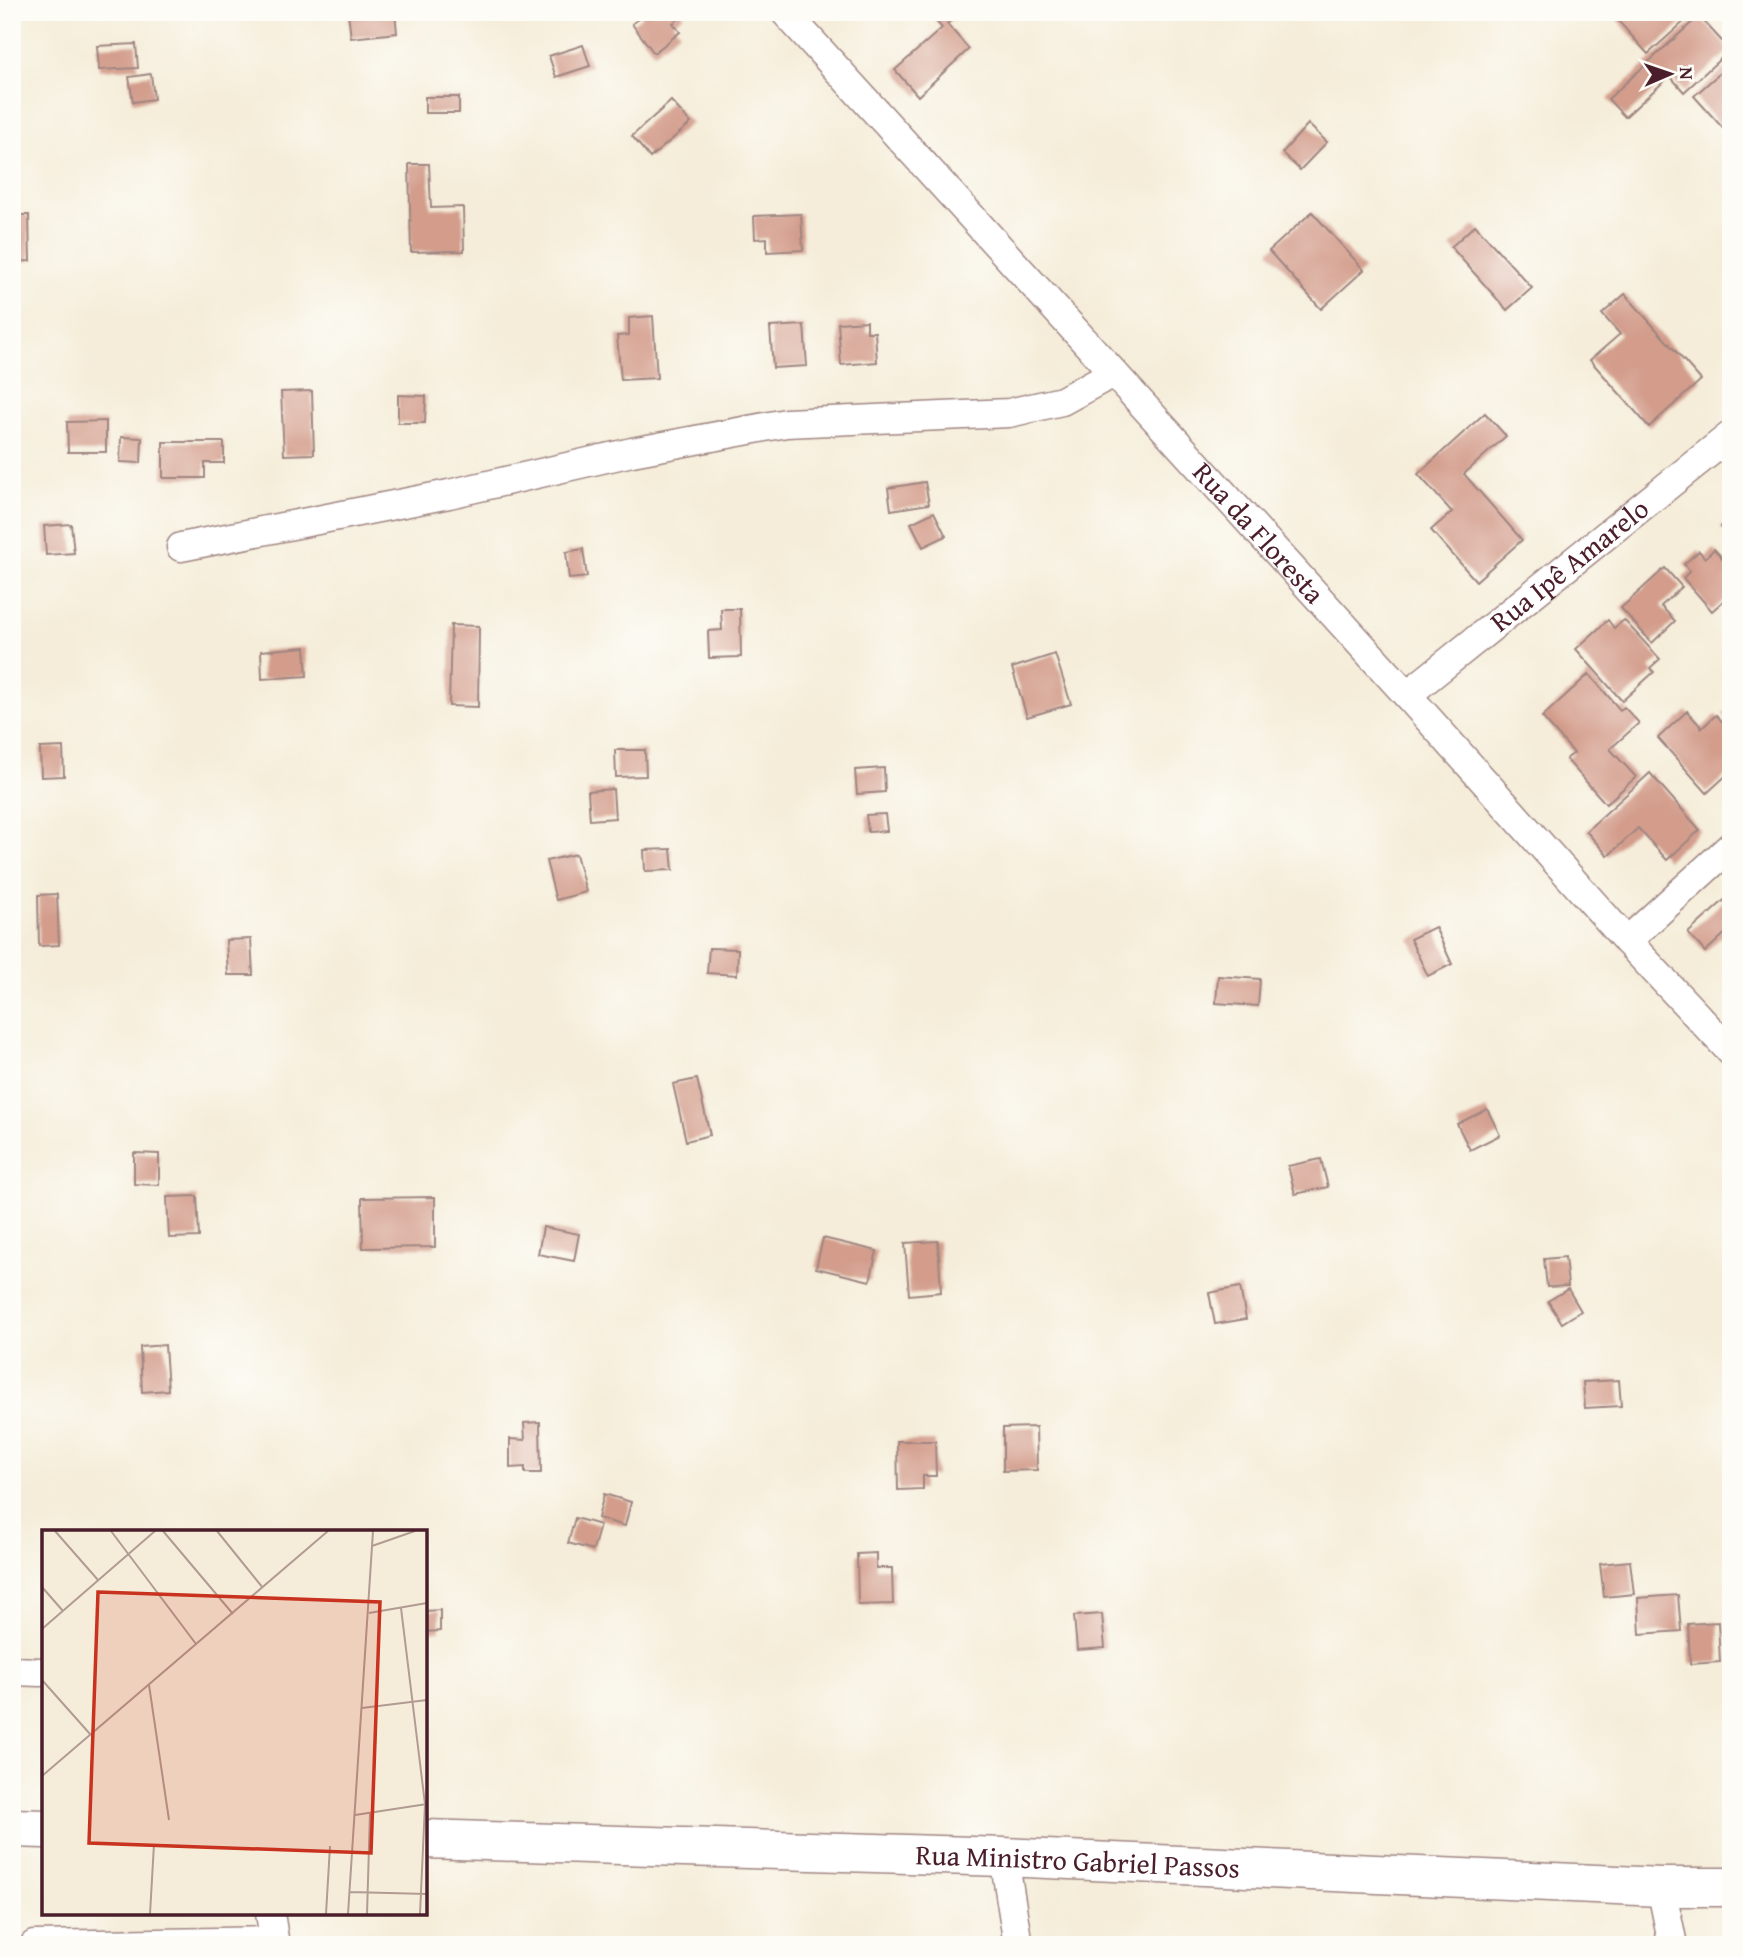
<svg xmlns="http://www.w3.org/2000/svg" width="1743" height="1957" font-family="'Gentium Book Plus',serif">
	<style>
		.building { fill: #d39c8b }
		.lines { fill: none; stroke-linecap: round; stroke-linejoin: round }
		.minor-casing { stroke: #a08682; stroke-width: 31 }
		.secondary-casing { stroke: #a08682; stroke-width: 41 }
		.minor { stroke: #fff; stroke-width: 28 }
		.secondary { stroke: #fff; stroke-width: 38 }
		.labels { text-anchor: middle; stroke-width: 5; stroke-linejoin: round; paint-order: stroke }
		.street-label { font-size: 28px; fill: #4a1f2b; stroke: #fdfcf7 }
		.inset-road { fill: none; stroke: #b19b93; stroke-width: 2 }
		.view { fill: #c8321e; fill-opacity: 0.15; stroke: #c8321e; stroke-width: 3.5 }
		.inset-edge { fill: none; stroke: #4a1f2b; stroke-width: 3.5 }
	</style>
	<rect width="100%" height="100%" fill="#fdfcf7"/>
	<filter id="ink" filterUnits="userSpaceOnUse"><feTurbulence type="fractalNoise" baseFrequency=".0143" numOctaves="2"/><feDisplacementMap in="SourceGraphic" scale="14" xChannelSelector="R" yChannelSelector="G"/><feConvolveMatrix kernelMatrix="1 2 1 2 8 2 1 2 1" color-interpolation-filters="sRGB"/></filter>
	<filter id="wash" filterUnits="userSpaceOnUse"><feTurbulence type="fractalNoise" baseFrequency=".00686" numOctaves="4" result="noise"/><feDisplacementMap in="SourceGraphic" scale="28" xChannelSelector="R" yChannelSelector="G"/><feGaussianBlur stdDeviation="1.57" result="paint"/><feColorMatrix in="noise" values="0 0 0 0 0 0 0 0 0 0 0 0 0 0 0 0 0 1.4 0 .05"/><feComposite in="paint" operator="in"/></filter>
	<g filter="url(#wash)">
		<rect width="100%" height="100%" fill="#f5edd9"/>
		<g id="blocks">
			<g class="building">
				<polygon points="348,12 395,12 397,33 351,38"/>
				<polygon points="639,12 682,12 684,15 673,23 680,32 654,53 632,24 642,16"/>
				<polygon points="928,12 959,12 947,24 969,49 918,96 895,70 942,28"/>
				<polygon points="1614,12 1681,12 1687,19 1648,54 1612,14"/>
				<polygon points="1699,16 1730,50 1684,92 1670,76 1625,117 1608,99"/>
				<polygon points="136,44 138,68 99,70 97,46"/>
				<polygon points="583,45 590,66 556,77 549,56"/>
				<polygon points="1731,63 1731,132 1728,134 1694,96"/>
				<polygon points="151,74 154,99 133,102 129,77"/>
				<rect x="425" y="97" width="34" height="16"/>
				<polygon points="671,101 691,123 650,158 632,136"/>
				<polygon points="1308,124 1327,142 1300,170 1282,153"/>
				<polygon points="409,164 429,164 431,208 463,207 464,251 411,252"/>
				<polygon points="1312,212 1364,270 1321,309 1269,251"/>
				<polygon points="801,214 803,250 767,252 767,238 755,239 754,216"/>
				<polygon points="12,215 29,215 30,261 12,262"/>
				<polygon points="1475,225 1532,288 1507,310 1451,247"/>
				<polygon points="1625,294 1701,380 1649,427 1590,360 1620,334 1602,314"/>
				<polygon points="653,316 657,378 621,380 617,336 629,335 629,318"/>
				<polygon points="867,321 867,332 875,332 877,362 841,365 838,323"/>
				<polygon points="804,325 807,366 773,368 770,327"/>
				<polygon points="312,391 314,454 284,455 281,392"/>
				<polygon points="398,395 426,396 425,423 398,423"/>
				<polygon points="1485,413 1506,436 1464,474 1522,540 1476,581 1431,530 1452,512 1418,474"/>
				<polygon points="106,421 106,452 68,452 67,422"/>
				<polygon points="121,437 142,438 141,463 120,462"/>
				<polygon points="163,442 224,442 224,463 205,463 205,478 163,478"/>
				<polygon points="925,482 929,504 891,510 888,488"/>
				<polygon points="934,512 946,536 923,547 911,523"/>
				<polygon points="1731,517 1731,538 1721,527"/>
				<polygon points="71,524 74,553 46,555 44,526"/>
				<polygon points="583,549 587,577 569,579 566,552"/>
				<polygon points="1714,549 1731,568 1731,594 1712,611 1683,578 1690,571 1684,564 1699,551 1705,558"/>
				<polygon points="1665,568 1682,587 1661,606 1675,621 1652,643 1621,608"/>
				<polygon points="721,609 740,609 741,657 709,658 708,631 722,630"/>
				<polygon points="1608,620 1614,628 1624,620 1660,659 1650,668 1654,672 1622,701 1576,649"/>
				<polygon points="451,625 479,626 478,707 449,706"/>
				<polygon points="305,647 307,676 262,679 261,651"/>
				<polygon points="1055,654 1071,704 1027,717 1012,668"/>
				<polygon points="1589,674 1620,710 1624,707 1639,723 1610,749 1636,777 1606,804 1566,759 1574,753 1542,717"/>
				<polygon points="1731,707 1731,722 1723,714"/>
				<polygon points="1687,711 1702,728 1716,715 1731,731 1731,771 1707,793 1658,738"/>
				<polygon points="63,747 64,776 41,777 40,748"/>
				<polygon points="615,750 645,750 646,776 616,777"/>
				<polygon points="884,768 885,792 857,794 855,770"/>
				<polygon points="1650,773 1700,830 1667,860 1638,828 1608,856 1586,831"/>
				<polygon points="613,789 615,818 590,820 588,791"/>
				<polygon points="885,814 887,831 868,832 866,815"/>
				<polygon points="671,849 673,870 645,871 644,850"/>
				<polygon points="576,854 586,892 556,900 546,861"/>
				<polygon points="57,894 59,945 39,946 38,895"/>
				<polygon points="1731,894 1731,928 1705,952 1688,933"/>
				<polygon points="1435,927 1452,964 1428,976 1410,939"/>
				<polygon points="251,939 253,975 228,975 226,940"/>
				<polygon points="709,948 738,949 737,975 707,973"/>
				<polygon points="1218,976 1260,979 1258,1006 1216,1003"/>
				<polygon points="697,1079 710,1135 686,1141 673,1084"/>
				<polygon points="1487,1109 1500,1135 1470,1150 1457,1124"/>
				<polygon points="134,1153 159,1154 159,1185 134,1184"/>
				<polygon points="1321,1159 1328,1187 1295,1194 1288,1166"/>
				<polygon points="197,1196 199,1237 169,1238 167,1197"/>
				<polygon points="435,1197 435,1247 363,1248 362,1198"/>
				<polygon points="543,1227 579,1234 574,1261 538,1254"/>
				<polygon points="823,1238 877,1251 870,1281 816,1268"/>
				<polygon points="938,1241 941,1292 909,1295 905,1243"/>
				<polygon points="1565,1257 1568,1286 1547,1287 1544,1259"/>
				<polygon points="1240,1287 1246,1319 1215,1324 1209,1293"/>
				<polygon points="1568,1289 1581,1311 1562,1323 1548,1301"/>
				<polygon points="165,1345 168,1390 142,1392 140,1347"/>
				<polygon points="1619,1380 1621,1406 1585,1408 1583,1382"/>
				<polygon points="540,1422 541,1473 525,1473 525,1467 510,1468 510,1439 525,1440 524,1423"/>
				<polygon points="1036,1427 1037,1470 1003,1471 1003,1428"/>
				<polygon points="897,1441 935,1441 936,1476 923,1476 923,1489 898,1490"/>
				<polygon points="604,1494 631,1502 625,1526 598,1518"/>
				<polygon points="575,1518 600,1525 593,1550 568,1543"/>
				<polygon points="876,1553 876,1568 892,1568 893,1604 858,1605 857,1554"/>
				<polygon points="1630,1561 1634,1594 1604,1597 1600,1564"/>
				<polygon points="1678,1595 1681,1631 1640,1634 1638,1598"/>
				<polygon points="440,1610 440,1631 425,1632 425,1611"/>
				<polygon points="1102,1614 1105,1648 1077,1650 1074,1616"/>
				<polygon points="1718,1622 1720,1662 1690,1664 1688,1624"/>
			</g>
		</g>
	</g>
	<g filter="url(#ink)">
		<use href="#blocks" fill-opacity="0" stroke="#a08682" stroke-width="2"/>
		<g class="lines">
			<defs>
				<g id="minor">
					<path id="s1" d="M785 12 1407 695 1627 941 1731 1052"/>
					<polyline points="181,547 449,494 632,452 786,423 1009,413 1062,401 1113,373"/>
					<path id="s2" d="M1407 695 1731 435"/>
					<polyline points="1627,941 1731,846"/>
					<polyline points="12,1671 40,1672"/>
					<polyline points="1004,1857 1018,1945"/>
					<polyline points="1661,1887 1673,1945"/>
					<polyline points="270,1913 275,1945"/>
					<polyline points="34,1945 274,1941"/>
				</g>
				<g id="secondary">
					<polyline points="12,1828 44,1829"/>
					<path id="s3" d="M425 1839 1004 1857 1661 1887H1731"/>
				</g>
			</defs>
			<use href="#minor" class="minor-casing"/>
			<use href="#secondary" class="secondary-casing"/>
			<use href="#minor" class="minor"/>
			<use href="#secondary" class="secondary"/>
		</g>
	</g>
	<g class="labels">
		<g class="street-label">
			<text dy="10" stroke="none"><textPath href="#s1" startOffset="704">Rua da Floresta</textPath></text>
			<text dy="10" stroke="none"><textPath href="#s2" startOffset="208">Rua Ipê Amarelo</textPath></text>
			<text dy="10" stroke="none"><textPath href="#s3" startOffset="653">Rua Ministro Gabriel Passos</textPath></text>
		</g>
	</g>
	<g transform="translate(42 1530)">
		<rect width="385" height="385" fill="#f5edd9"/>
		<path class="inset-road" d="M13 1 56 50M69 1 154 114M121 1 191 84M175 1 221 58M330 16 373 1M0 57 21 81M359 78 383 274 378 384M327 83 385 73M0 99 113 1M0 150 48 204M107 155 127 290M320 178 385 170M0 246 286 1M313 285 385 274M308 362 385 364M108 384 112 314M284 384 288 316M306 384 331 1M325 384 328 283"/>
		<path class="view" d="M56 62 338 72 329 323 47 313Z"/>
		<rect width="385" height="385" class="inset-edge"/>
	</g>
	<rect width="1743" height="1957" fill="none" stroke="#fdfcf7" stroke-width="42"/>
	<g transform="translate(1670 74) rotate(88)" stroke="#fdfcf7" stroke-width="5" paint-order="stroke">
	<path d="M0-5L12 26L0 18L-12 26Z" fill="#4a1f2b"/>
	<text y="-10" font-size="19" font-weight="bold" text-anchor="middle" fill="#4a1f2b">N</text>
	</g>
</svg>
